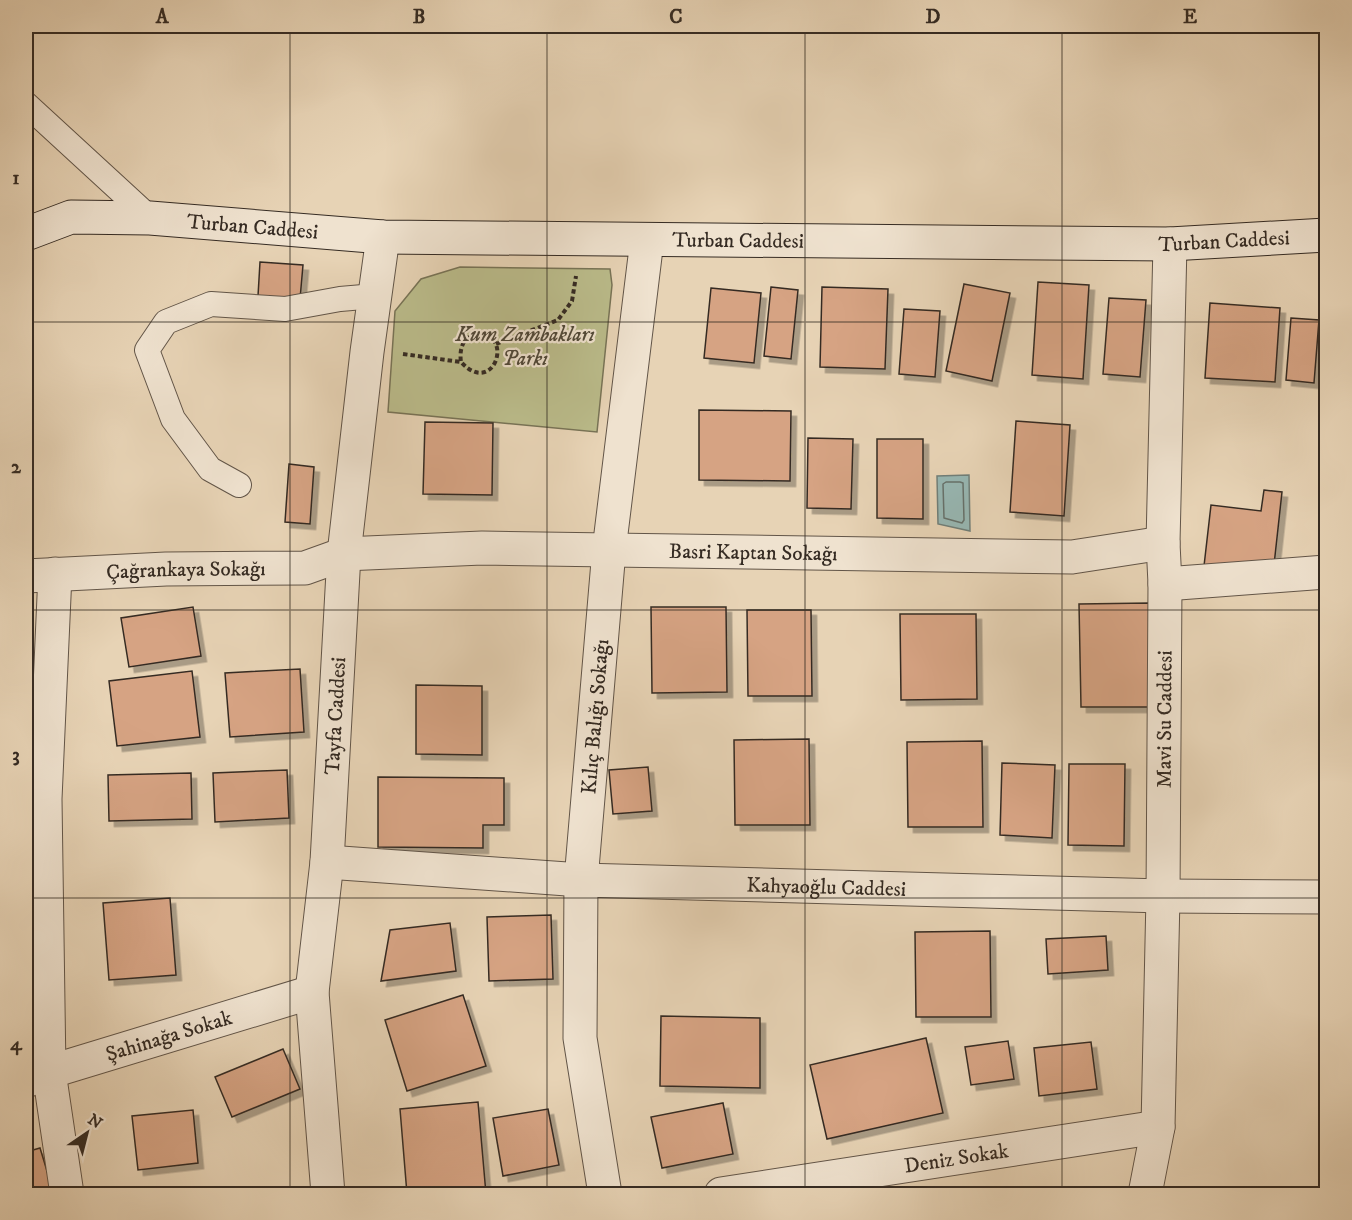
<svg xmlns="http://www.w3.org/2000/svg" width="1352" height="1220" font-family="'IM FELL DW Pica',serif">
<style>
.green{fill:#babb8a;stroke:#787356;stroke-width:1.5}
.water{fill:#97b7b3;stroke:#707f79;stroke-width:1.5}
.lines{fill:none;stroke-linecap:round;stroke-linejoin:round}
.shore{stroke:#66716b;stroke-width:1.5}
.building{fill:#d6a383;stroke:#352b23;stroke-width:1.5;filter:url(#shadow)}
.lane-casing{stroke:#625548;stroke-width:26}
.street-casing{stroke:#625548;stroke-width:35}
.secondary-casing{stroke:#352b23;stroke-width:35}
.path{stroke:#352b23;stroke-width:4;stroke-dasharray:4.5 3;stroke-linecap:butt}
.lane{stroke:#efe2cf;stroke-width:24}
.street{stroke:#efe2cf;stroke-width:33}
.secondary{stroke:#efe2cf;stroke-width:33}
.grid{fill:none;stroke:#352b23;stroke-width:1.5;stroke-opacity:0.55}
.labels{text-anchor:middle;stroke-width:4.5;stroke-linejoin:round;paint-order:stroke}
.street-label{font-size:21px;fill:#352b23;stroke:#efe2cf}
.park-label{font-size:21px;font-style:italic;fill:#504838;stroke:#efe2cf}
.neatline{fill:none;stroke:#352b23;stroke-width:2}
.grid-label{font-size:20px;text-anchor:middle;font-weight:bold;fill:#352b23}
</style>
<defs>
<filter id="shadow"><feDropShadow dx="5.5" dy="5.5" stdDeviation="0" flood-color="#0004"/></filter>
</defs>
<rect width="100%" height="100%" fill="#e7d3b5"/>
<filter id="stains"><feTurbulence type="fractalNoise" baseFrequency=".00333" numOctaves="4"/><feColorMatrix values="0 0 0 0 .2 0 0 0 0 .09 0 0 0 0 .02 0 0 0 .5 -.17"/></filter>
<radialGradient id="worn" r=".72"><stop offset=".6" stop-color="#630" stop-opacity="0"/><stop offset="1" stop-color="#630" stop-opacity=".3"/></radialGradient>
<path class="green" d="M460 267 610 269 612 285 597 432 388 412 395 311 421 279Z"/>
<path class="water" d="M969 475 970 531 938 524 937 476Z"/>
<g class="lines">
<path class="shore" d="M946 482H960L963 483 964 520 962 523 944 518 943 484Z"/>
</g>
<g class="building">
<path d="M260 262 303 265 300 299 258 296Z"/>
<path d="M1038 282 1089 285 1083 379 1032 375Z"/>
<path d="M964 284 1010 293 992 381 946 371Z"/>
<path d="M771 287 798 290 791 359 764 356Z"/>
<path d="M822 287 888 289 885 369 820 367Z"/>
<path d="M711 288 761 293 754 363 704 358Z"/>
<path d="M1109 298 1146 300 1140 377 1103 374Z"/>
<path d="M1210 303 1280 308 1275 382 1205 378Z"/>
<path d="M904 309 940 311 935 377 899 374Z"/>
<path d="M1291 318 1319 320 1314 383 1286 380Z"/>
<path d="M699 410 791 411 790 481 699 480Z"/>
<path d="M1016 421 1070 425 1064 516 1010 512Z"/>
<path d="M425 422 493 423 492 495 423 494Z"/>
<path d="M808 438 853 439 851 509 807 508Z"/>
<path d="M877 439H923V519L877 518Z"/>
<path d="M289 464 314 467 310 524 285 522Z"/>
<path d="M1264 490 1282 492 1273 574 1204 566 1211 505 1261 511Z"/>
<path d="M1149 603 1150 707H1081L1079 604Z"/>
<path d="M193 607 201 656 129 667 121 618Z"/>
<path d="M651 607H726L727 692 652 693Z"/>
<path d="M747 610H811L812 696H748Z"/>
<path d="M900 614H976L977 699 901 700Z"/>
<path d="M300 669 304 732 230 737 225 673Z"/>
<path d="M192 671 200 737 117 746 109 681Z"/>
<path d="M416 685 482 686V755L416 754Z"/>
<path d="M809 739 810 825H735L734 740Z"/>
<path d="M982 741 983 827H908L907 742Z"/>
<path d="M1002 763 1055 765 1052 838 1000 835Z"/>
<path d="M1069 764H1125L1124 846 1068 845Z"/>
<path d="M648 767 652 811 613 814 609 770Z"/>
<path d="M287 770 289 818 215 822 213 773Z"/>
<path d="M191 773 192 819 109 821 108 775Z"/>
<path d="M378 777 504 778V825H483V848L378 847Z"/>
<path d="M170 898 176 975 109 980 103 903Z"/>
<path d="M551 915 553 979 489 981 487 917Z"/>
<path d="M450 923 456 971 381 981 390 930Z"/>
<path d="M990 931 991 1017H916L915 932Z"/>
<path d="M1106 936 1108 970 1048 974 1046 939Z"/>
<path d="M463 995 486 1066 407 1091 385 1020Z"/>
<path d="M661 1016 760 1018V1088L660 1086Z"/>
<path d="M926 1038 943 1113 827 1139 810 1065Z"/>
<path d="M1008 1041 1014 1079 971 1085 965 1047Z"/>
<path d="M1091 1042 1097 1089 1039 1096 1034 1048Z"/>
<path d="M283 1049 300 1089 232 1117 215 1077Z"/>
<path d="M478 1102 486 1194H407L400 1109Z"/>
<path d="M723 1103 733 1154 662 1168 651 1117Z"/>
<path d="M548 1109 559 1165 503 1176 493 1118Z"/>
<path d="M193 1110 198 1163 138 1170 132 1116Z"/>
<path d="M40 1148 54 1194H26V1152Z"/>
<path d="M290 1188V1194H226V1192Z"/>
</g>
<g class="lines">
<defs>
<g id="lane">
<path d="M26 104 150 218"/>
<path d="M239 485 210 469 173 419 147 350 166 322 211 304 285 309 340 299 375 296"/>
</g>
<g id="street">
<path d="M55 574 45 799 49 1072 67 1194"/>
<path id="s1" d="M26 576 166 569 305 568 344 554 482 548 1072 557 1163 543"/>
<path d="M1165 584 1326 572"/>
<path id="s2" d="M327 862 581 880 1163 896 1326 897"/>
<path id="s3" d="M26 1081 49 1072 312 992"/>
<path id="s4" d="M328 1194 312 992 327 862 344 554 367 352 383 237"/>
<path id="s5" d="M605 1194 580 1038 581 880 609 550 647 240"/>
<path id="s6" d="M721 1194 1158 1127"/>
<path id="s7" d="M1145 1194 1158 1127 1163 896 1165 584 1163 543 1170 244"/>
</g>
<g id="secondary">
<path id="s8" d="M26 234 71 217 150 218 383 237 1170 244 1326 235"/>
</g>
</defs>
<use href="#lane" class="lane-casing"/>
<use href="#street" class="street-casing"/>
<use href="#secondary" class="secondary-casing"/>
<g class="path">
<path d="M496 344 558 320 572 301 576 276"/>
<path d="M403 354 461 362C493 397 514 336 480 334 463 334 459 349 461 362"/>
</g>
<use href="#lane" class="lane"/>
<use href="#street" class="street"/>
<use href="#secondary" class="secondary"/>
</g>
<path class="grid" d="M290 26V1194M547 26V1194M805 26V1194M1062 26V1194M26 322H1326M26 610H1326M26 898H1326"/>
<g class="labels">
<g class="street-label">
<text dy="7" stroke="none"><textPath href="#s8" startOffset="230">Turban Caddesi</textPath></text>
<text dy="7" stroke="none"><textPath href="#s8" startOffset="1202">Turban Caddesi</textPath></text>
<text dy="7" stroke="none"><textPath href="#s8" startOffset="716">Turban Caddesi</textPath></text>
<text dy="7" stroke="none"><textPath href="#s1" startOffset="730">Basri Kaptan Sokağı</textPath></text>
<text dy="7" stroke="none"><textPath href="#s1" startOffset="160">Çağrankaya Sokağı</textPath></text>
<text dy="7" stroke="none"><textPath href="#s4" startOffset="480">Tayfa Caddesi</textPath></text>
<text dy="7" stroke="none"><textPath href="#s5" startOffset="480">Kılıç Balığı Sokağı</textPath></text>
<text dy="7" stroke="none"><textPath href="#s7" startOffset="476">Mavi Su Caddesi</textPath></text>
<text dy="7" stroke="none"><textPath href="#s2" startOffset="500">Kahyaoğlu Caddesi</textPath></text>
<text dy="7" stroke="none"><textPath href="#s3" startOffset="150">Şahinağa Sokak</textPath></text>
<text dy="7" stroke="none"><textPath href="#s6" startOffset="238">Deniz Sokak</textPath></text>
</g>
<g class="park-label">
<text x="525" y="341">Kum Zambakları<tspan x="525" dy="24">Parkı</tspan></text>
</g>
</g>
<rect width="1352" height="1220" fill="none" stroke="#e7d3b5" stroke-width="66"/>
<g transform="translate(87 1133) rotate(35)" stroke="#efe2cf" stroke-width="4.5" paint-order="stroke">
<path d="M0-4.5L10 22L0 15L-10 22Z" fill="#352b23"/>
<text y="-9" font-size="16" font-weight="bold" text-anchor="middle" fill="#352b23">N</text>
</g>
<rect x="33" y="33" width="1286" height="1154" class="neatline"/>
<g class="grid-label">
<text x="162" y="23">A</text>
<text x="419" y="23">B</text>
<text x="676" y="23">C</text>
<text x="933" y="23">D</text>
<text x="1190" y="23">E</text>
<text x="16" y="184">1</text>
<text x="16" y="473">2</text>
<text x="16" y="761">3</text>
<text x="16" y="1050">4</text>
</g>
<rect width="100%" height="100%" filter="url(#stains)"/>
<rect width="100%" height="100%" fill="url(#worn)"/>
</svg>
